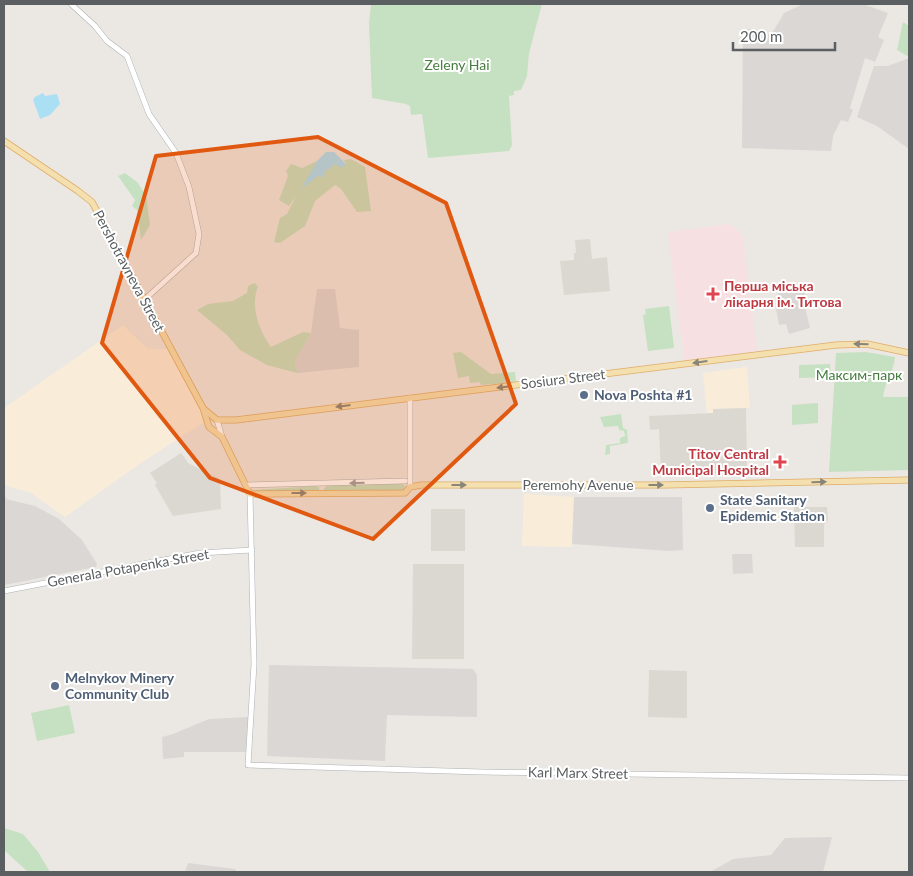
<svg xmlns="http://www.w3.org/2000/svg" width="913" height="876" font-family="Lato,sans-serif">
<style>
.commercial{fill:#f9edda}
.industrial{fill:#dad7d5}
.education{fill:#dbd8d1}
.medical{fill:#f7e0e1}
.green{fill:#c6e0c2}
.water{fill:#aadff4}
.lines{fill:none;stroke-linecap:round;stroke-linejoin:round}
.secondary-casing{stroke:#adb1b4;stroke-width:6}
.primary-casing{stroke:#dfac68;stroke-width:7}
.secondary{stroke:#fff;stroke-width:5}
.primary{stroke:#f4dfaf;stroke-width:5.5}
.oneway{fill:#898578}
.oneway2{fill:#9d9fa0}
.marked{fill:#e15910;fill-opacity:0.2;stroke:#e15910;stroke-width:4;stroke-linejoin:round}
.health-dot{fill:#e0444e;stroke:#fff;stroke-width:2}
.service-dot{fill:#5c6f8a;stroke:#fff;stroke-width:2}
.labels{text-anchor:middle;stroke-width:4;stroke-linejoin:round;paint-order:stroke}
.park-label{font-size:14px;fill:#457d3e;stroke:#fff}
.street-label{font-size:14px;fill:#5b5f61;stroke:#fff}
.health-label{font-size:14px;font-weight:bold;fill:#be3a42;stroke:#fff;text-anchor:start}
.service-label{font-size:14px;font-weight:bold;fill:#4e5e75;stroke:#fff;text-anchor:start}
</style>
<rect width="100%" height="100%" fill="#ebe8e3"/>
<g class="commercial">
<path d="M123 325 148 349H168L206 421 141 463 65 517 31 493 4 485V408Z"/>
<path d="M747 367 750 408 713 409V413H707L703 373Z"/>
<path d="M524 494 574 497 572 547 522 546Z"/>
</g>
<g class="industrial">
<path d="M803 4H863L888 13 878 37 884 40 875 62 865 58 850 108 853 110 848 122 841 120 833 136 831 151 742 148 743 29H752L771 35 784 13Z"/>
<path d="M909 58V149L877 126 857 117 874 66H888Z"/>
<path d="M779 284 805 287V307L810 328 789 334 786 324 779 325 776 309Z"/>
<path d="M317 289H335L340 328 359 330V367L297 373 295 361 311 333Z"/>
<path d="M4 493 6 499 35 506 59 519 82 540 97 564 96 567 4 585Z"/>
<path d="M574 497H682L683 550 670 551 572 544Z"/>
<path d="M732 554H752L753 573 733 574Z"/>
<path d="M269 665 473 669 477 675V717L387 715 385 761 267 756Z"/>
<path d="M248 717 246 752H184V757L163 759 162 737 173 734 209 719Z"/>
<path d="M832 837 823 872H710L733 859 771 855 785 838Z"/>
<path d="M188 863 235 869 237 872H185Z"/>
</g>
<g class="education">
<path d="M590 239 592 259 607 257 610 291 564 295 560 261 574 260V253H576L575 240Z"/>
<path d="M746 408 747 474H661L659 429 650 430 649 416 713 413V409Z"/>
<path d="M181 453 188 463 220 479 221 509 173 516 155 485 157 483 150 473Z"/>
<path d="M794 507H827L828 520 824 525V547H795Z"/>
<rect x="431" y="509" width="34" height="42"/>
<path d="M413 564H464V659H412Z"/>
<path d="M649 670 687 671V718L648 717Z"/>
</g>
<path class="medical" d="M730 224 743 236 757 351 684 360 668 232Z"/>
<g class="green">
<path d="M371 4H542L529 53 527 76 521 90 514 91V95L509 96 512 145 509 151 428 158 422 114 411 115 410 106 406 104 372 98 369 23Z"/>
<path d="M903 22 909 26V57L897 50Z"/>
<path d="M351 159 365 167 371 211 357 212 341 189 335 185 315 201 305 226 280 243 274 242 280 218 287 214 296 196 289 206 279 200 288 176 286 171 291 164 302 168 317 161 312 172 306 180 334 164H346L344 160Z"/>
<path d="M125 173 137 182 146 195 150 225 141 240 137 210 132 206 135 200 118 176Z"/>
<path d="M254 283 258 286C250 307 259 330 271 347L303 332 311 333 295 361 297 373 267 365 240 350 227 335 197 310 208 304 233 301 247 293 248 286Z"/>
<path d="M669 306 674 348 648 351 643 315 646 314 645 309Z"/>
<path d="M461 352 491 374 515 372 516 382 481 385 480 382 470 383 469 376 458 378 453 353Z"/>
<path d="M866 352 895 357C894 372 885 381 883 397H909L908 470 829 472 836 353Z"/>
<path d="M830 364 831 377 799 378V365Z"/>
<path d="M818 403V423L792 425V405Z"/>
<path d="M621 414 623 428 627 430 628 443 610 446V454L605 455 606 445 620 443V438L625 436 624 431 619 430 618 426 604 427 600 417Z"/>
<path d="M401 483 405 486 403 491H325L324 489 327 485Z"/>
<path d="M315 486 319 487V491L254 492 253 490Z"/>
<path d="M69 705 75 733 37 741 31 713Z"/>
<path d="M4 828 23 834 38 852 50 872H28L4 850Z"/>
</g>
<g class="water">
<path d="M43 93 45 96 57 94 60 104 50 115 40 119 33 100 35 97Z"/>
<path d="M326 152H334L346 164 342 168 334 164 329 170 326 169 323 177 318 176 301 189 317 161Z"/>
</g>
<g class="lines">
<defs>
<g id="secondary">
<path d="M71 4 95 26 107 41 127 56 149 114 176 153 189 187 199 234 196 253 144 300"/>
<path d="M410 398V487"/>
<path d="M217 420 222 437"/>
<path d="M248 485 405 481"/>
<path d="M250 494 254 664 248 765 482 772 909 778"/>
<path d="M4 591 200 553 252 550"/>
</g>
<g id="primary">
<path d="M4 141 78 191 92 202 203 408 209 427 222 437 250 494 405 493 410 487 421 485H663L909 480"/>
<path d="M205 410 217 420H236L836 345 867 344 909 353"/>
</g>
</defs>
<use href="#secondary" class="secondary-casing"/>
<use href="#primary" class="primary-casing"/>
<use href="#secondary" class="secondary"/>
<use href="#primary" class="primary"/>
</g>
<defs><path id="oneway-solid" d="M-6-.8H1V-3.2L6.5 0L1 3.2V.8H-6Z" transform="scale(1.25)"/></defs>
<g class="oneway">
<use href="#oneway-solid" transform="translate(861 344) rotate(-178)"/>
<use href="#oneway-solid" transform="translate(700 362) rotate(172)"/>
<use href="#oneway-solid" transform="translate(504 387) rotate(173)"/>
<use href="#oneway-solid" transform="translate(343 406) rotate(173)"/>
<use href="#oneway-solid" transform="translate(819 482) rotate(-1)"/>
<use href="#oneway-solid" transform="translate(459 485)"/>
<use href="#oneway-solid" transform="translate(656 485)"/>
<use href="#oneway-solid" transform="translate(299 493)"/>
</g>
<use class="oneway2" href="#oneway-solid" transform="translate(357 483) rotate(178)"/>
<path class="marked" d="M318 137 446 203 516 404 373 539 210 478 102 343 156 156Z"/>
<g class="health-dot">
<path d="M710.5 286.5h5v5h5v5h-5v5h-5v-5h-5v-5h5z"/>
<path d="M777.5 454.5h5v5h5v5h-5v5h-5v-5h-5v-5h5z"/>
</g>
<g class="service-dot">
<circle cx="584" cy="395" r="5"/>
<circle cx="710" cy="508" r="5"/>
<circle cx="55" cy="686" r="5"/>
</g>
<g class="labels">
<g class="park-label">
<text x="457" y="70">Zeleny Hai</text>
<text x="859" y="380">Максим-парк</text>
</g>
<g class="street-label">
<text transform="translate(129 271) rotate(62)" y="5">Pershotravneva Street</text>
<text transform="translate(563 379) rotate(-7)" y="5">Sosiura Street</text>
<text x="578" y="490">Peremohy Avenue</text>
<text transform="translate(128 568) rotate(-10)" y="5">Generala Potapenka Street</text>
<text transform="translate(578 773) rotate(1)" y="5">Karl Marx Street</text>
</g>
<g class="health-label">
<text x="724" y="291">Перша міська<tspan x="724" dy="16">лікарня ім. Титова</tspan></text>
<text x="769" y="459" text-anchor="end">Titov Central<tspan x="769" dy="16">Municipal Hospital</tspan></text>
</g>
<g class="service-label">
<text x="594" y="400">Nova Poshta #1</text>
<text x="720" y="505">State Sanitary<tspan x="720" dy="16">Epidemic Station</tspan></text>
<text x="65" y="683">Melnykov Minery<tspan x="65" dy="16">Community Club</tspan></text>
</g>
</g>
<rect width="913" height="876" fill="none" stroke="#5b5f61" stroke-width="10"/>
<path d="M733 42v8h102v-8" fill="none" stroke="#5b5f61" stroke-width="2.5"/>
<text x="740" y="42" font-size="15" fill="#5b5f61" stroke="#ffffff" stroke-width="4" paint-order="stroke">200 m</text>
</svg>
